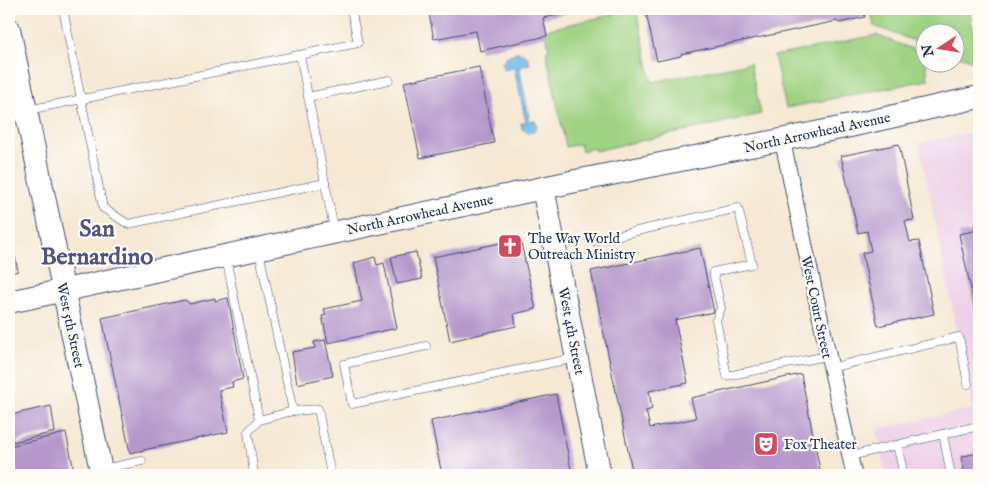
<svg xmlns="http://www.w3.org/2000/svg" width="988" height="484" font-family="'IM FELL English',serif">
<style>
.built{fill:#eed0e8}
.green{fill:#9fd282;stroke:#5d8070}
.water{fill:#6db7e6;stroke:#4473a2}
.building{fill:#b697cc}
.lines{fill:none;stroke-linecap:round;stroke-linejoin:round}
.lane-casing{stroke:#3c4b70;stroke-width:9}
.street-casing{stroke:#3c4b70;stroke-width:17}
.secondary-casing{stroke:#3c4b70;stroke-width:24}
.lane{stroke:#fff;stroke-width:8}
.street{stroke:#fff;stroke-width:15}
.secondary{stroke:#fff;stroke-width:22}
.labels{text-anchor:middle;stroke-width:4.5;stroke-linejoin:round;paint-order:stroke}
.street-label{font-size:14px;fill:#1b2f5e;stroke:#fdfcf7}
.poi-label{font-size:14px;fill:#1b2f5e;stroke:#fdfcf7;text-anchor:start}
.town-label{font-size:24px;font-weight:bold;fill:#515384;stroke:#fdfcf7}
</style>
<rect width="100%" height="100%" fill="#fdfcf7"/>
<filter id="ink" filterUnits="userSpaceOnUse"><feTurbulence type="fractalNoise" baseFrequency=".02" numOctaves="2"/><feDisplacementMap in="SourceGraphic" scale="10" xChannelSelector="R" yChannelSelector="G"/><feConvolveMatrix kernelMatrix="1 2 1 2 8 2 1 2 1" color-interpolation-filters="sRGB"/></filter>
<filter id="wash" filterUnits="userSpaceOnUse"><feTurbulence type="fractalNoise" baseFrequency=".0096" numOctaves="4" result="noise"/><feDisplacementMap in="SourceGraphic" scale="20" xChannelSelector="R" yChannelSelector="G"/><feGaussianBlur stdDeviation="1.12" result="paint"/><feColorMatrix in="noise" values="0 0 0 0 0 0 0 0 0 0 0 0 0 0 0 0 0 1.4 0 .05"/><feComposite in="paint" operator="in"/></filter>
<g filter="url(#wash)">
<rect width="100%" height="100%" fill="#f6e8d3"/>
<path class="built" d="M979 131V475H886L876 429 973 409 919 143Z"/>
<g class="green">
<path d="M636 9 652 82 750 63 761 114 595 151 594 148 582 151 580 144 566 147 546 51 549 49 545 30Z"/>
<path d="M870 9H969L979 57 974 61 956 55V32H926L925 45 874 26Z"/>
<path d="M876 35 925 54 928 80 786 108 774 56Z"/>
</g>
<path class="water" d="M516 52C524 52 529 56 530 64L519 67 530 121H535L537 126 534 132 528 133 522 129 521 123 526 122 514 68 503 70 502 63 506 57Z"/>
<g id="blocks">
<g class="building">
<path d="M428 9H584L585 10 543 18 547 36 480 51 476 31 434 39Z"/>
<path d="M645 9H863L865 17 839 23 837 21 681 54V56L657 61Z"/>
<path d="M479 67 494 143 420 158 404 82Z"/>
<path d="M899 144 914 220 905 221 910 242 919 241 934 314 878 326 862 253 871 251 867 231 858 233 841 156Z"/>
<path d="M9 229 18 271 9 273Z"/>
<path d="M979 230V322H978L959 234Z"/>
<path d="M520 239 536 309 514 314 516 326 450 341 433 257Z"/>
<path d="M700 248 714 312 675 320 688 383 649 391 652 409 646 411 650 428 696 418 691 398 801 374 821 475H633L591 271Z"/>
<path d="M416 252 422 279 397 284 391 257Z"/>
<path d="M375 257 377 265 384 263 397 328 328 343 322 316 326 315 324 309 362 301 354 263Z"/>
<path d="M215 298V301L228 298 243 379 232 382 233 387 219 390 228 432 130 453 102 318 185 300 190 304Z"/>
<path d="M325 340 333 376 297 384 292 352 315 348 314 342Z"/>
<path d="M556 394 572 475H442L431 421Z"/>
<path d="M51 406 55 432 13 442 10 427H13L10 415Z"/>
<path d="M66 433 75 475H13L9 457V446Z"/>
<path d="M979 452V475H965L961 457Z"/>
</g>
</g>
</g>
<g filter="url(#ink)">
<use href="#blocks" fill-opacity="0" stroke="#3c4b70" stroke-width="1"/>
<g class="lines">
<defs>
<g id="lane">
<path d="M63 9 103 208 128 224 325 183"/>
<path d="M300 55 334 229"/>
<path d="M308 97 389 80"/>
<path d="M28 110 358 43 351 9"/>
<path d="M593 241 738 208 752 264 713 272 721 308 716 320 727 376 827 356"/>
<path d="M226 258 259 420 248 432 254 475"/>
<path d="M426 346 344 364 352 404 575 358"/>
<path d="M830 368 959 337 968 384"/>
<path d="M293 411 318 409 331 475"/>
<path d="M259 420 293 411 259 251"/>
<path d="M943 434 979 426"/>
<path d="M897 445 904 475"/>
<path d="M850 456 943 434 951 475"/>
<path d="M103 469 142 461"/>
</g>
<path id="street" d="M782 139 854 475"/>
<g id="secondary">
<path d="M9 29 102 475"/>
<path d="M543 188 600 475"/>
<path d="M9 302 571 182 850 126 979 97"/>
</g>
</defs>
<use href="#lane" class="lane-casing"/>
<use href="#street" class="street-casing"/>
<use href="#secondary" class="secondary-casing"/>
<use href="#lane" class="lane"/>
<use href="#street" class="street"/>
<use href="#secondary" class="secondary"/>
</g>
</g>
<defs>
<symbol id="church-square" viewBox="-11 -11 22 22"><rect x="-9" y="-9" width="18" height="18" rx="4" fill="#d1495b" stroke="#fdfcf7"/><path d="M-1.2-6h2.4v3.5h3.3v2.4h-3.3V6h-2.4V-.1h-3.3v-2.4h3.3Z" fill="#fff"/></symbol>
<symbol id="theatre-square" viewBox="-11 -11 22 22"><rect x="-9" y="-9" width="18" height="18" rx="4" fill="#d1495b" stroke="#fdfcf7"/><path d="M-5-5.5Q0-4 5-5.5V0Q5 5 0 6Q-5 5-5 0ZM-3.3-2.5H-1v1.5H-3.3ZM1-2.5H3.3v1.5H1ZM-2.8 1Q0 5.5 2.8 1Z" fill="#fff"/></symbol>
</defs>
<g fill-rule="evenodd">
<use href="#church-square" x="496" y="232" width="28" height="28"/>
<use href="#theatre-square" x="752" y="430" width="28" height="28"/>
</g>
<g class="labels">
<g class="street-label">
<text transform="translate(817 132) rotate(-12)" y="5">North Arrowhead Avenue</text>
<text transform="translate(420 214) rotate(-12)" y="5">North Arrowhead Avenue</text>
<text transform="translate(817 307) rotate(78)" y="5">West Court Street</text>
<text transform="translate(71 325) rotate(78)" y="5">West 5th Street</text>
<text transform="translate(572 331) rotate(79)" y="5">West 4th Street</text>
</g>
<g class="poi-label">
<text x="528" y="243">The Way World<tspan x="528" dy="16">Outreach Ministry</tspan></text>
<text x="784" y="449">Fox Theater</text>
</g>
<g class="town-label">
<text x="97" y="236">San<tspan x="97" dy="28">Bernardino</tspan></text>
</g>
</g>
<rect width="988" height="484" fill="none" stroke="#fdfcf7" stroke-width="30"/>
<g transform="translate(940 48) rotate(258)"><circle r="24" fill="#fdfcf7" stroke="#a3aaba"/>
<path d="M0-4L9 19L0 12L-9 19Z" fill="#d1495b"/>
<text y="-8" font-size="14" font-weight="bold" text-anchor="middle" fill="#1b2f5e">N</text>
</g>
</svg>
